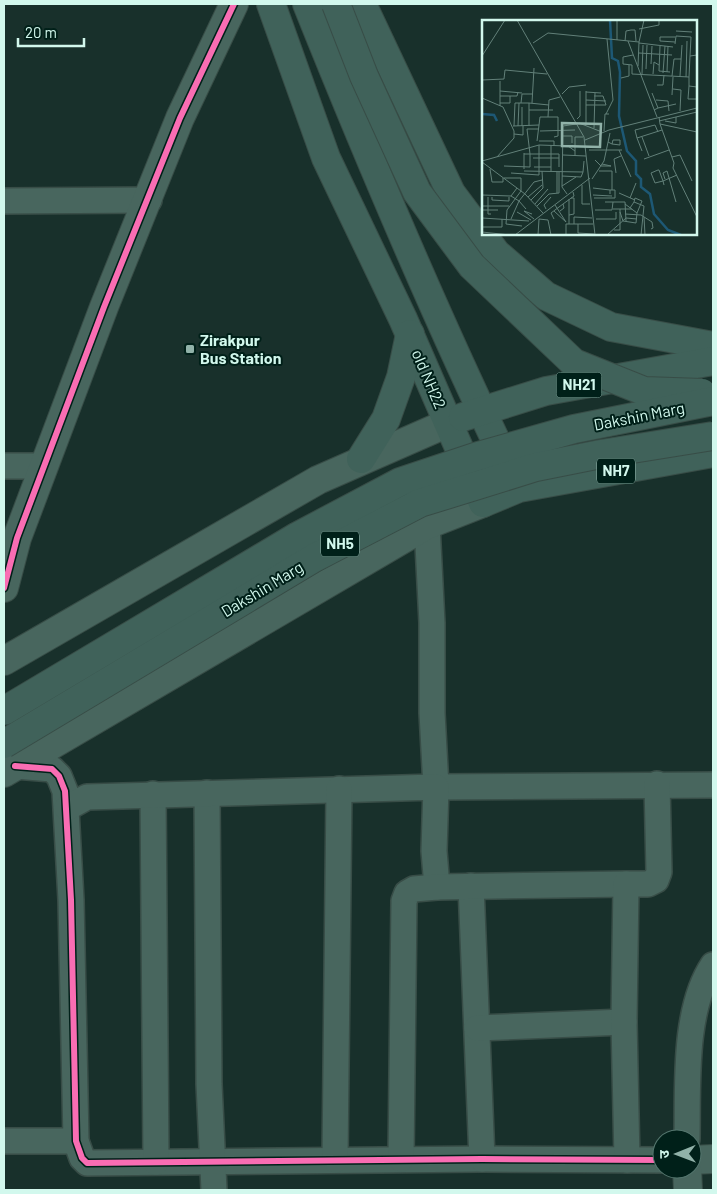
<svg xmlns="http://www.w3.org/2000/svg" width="717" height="1194" font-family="Barlow,'Noto Sans Devanagari',sans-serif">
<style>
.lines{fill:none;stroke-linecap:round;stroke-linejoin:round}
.minor-casing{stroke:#384d47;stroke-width:28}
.tertiary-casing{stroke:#384d47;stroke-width:30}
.trunk-casing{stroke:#384d47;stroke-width:30}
.minor{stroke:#48665e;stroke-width:25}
.tertiary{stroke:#48665e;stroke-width:28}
.trunk{stroke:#40625a;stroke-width:28}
.trunk-bridge-casing{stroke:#384d47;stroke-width:30;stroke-linecap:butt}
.trunk-bridge{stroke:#40625a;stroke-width:28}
.cycleway-casing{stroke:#002019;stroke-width:9}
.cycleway{stroke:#f96db3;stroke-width:6}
.poi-dot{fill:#91b2a9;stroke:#002019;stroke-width:2}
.labels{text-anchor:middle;stroke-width:4;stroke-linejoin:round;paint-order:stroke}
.shield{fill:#002019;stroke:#93b7ad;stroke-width:1}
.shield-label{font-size:15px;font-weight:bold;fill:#d2f8ed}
.poi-label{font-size:16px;font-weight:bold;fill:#d2f8ed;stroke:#002019;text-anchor:start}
.street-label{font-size:16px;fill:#d2f8ed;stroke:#002019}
.inset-river{fill:none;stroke:#1d5875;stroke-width:2.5}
.inset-road{fill:none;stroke:#628079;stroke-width:1}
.view{fill:#91b2a9;fill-opacity:0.15;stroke:#91b2a9;stroke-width:2.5}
.inset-edge{fill:none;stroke:#d2f8ed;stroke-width:2.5}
</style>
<rect width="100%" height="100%" fill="#18302b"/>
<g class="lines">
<defs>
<g id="minor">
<path d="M4 201 149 200"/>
<path d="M4 466H43"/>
<path d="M427 525 432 623V713L436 787 713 785"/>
<path d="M15 766 52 769 59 776 65 791 71 900 76 1141 82 1158 87 1163 482 1159 662 1160"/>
<path d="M207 793 209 1084 214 1190"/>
<path d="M153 794 156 1162"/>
<path d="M67 808 87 797 436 787 434 851 437 887"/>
<path d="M471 886 482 1159"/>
<path d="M477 1028 624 1022"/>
<path d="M687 1139C688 1086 683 1010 713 965"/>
<path d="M4 1141H76"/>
<path d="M401 1159 404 901 407 893 414 889 437 887 626 884"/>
<path d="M335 1160 339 789"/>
<path d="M627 1160 624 1022 626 884H648L656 880 659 872 657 784"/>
</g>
<g id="tertiary">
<path d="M4 588 17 538 104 307 180 118 234 4"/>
<path d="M4 661 318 480 448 423"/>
<path d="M4 773 427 525 483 503"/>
<path d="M692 1160 713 1159"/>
<path d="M687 1169 688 1190"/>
</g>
<g id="trunk">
<path d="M271 4 326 158 403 319 483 503 519 488 713 453"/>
<path d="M307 4C370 161 436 318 510 470"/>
<path d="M362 4 451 193 496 253 546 296 611 327 713 346"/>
<path d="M463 417 546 391 713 361"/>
<path d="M361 459 386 419 401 377 410 334"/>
</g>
</defs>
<use href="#minor" class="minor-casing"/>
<use href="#tertiary" class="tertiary-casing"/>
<use href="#trunk" class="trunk-casing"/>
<use href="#minor" class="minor"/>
<use href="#tertiary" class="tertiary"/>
<use href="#trunk" class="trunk"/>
<defs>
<g id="trunk-bridge">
<path d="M336 4 364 76 417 192 472 266 574 363 644 391 702 393"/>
<path d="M4 711 298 536 400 482 475 457 574 429 713 401"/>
<path d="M4 744 314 558 420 503 536 467 601 454 713 436"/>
</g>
</defs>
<use href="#trunk-bridge" class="trunk-bridge-casing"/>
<use href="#trunk-bridge" class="trunk-bridge"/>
<defs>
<g id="cycleway">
<path d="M4 588 17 538 104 307 180 118 234 4"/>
<path d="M15 766 52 769 59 776 65 791 71 900 76 1141 82 1158 87 1163 482 1159 662 1160"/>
</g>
</defs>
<use href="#cycleway" class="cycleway-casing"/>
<use href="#cycleway" class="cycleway"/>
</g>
<rect class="poi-dot" x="185" y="344" width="10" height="10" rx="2.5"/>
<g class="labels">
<g class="shield">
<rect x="556.5" y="372.5" width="45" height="25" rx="4"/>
<rect x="597" y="458.5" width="38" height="25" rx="4"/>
<rect x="321" y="531.5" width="38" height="25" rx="4"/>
</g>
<g class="shield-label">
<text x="579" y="390">NH21</text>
<text x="616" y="476">NH7</text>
<text x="340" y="549">NH5</text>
</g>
<g class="poi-label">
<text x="200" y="346">Zirakpur<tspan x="200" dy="18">Bus Station</tspan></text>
</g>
<g class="street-label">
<text transform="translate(429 379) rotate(67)" y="6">old NH22</text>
<text transform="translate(639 416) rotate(-11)" y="6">Dakshin Marg</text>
<text transform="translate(262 589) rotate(-31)" y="6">Dakshin Marg</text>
</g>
</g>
<g transform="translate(482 20)">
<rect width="215" height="215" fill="#18302b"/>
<path class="inset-river" d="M128 0 130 38 136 41 138 52 137 96 145 131 154 141V154L159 159V167L168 174 172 194 186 210 199 215M0 94 12 95 15 101"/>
<path class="inset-road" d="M35 0 102 117 113 215M157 9 177 5V0M194 11 210 12M135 20V0M143 21 144 11 149 10H153L154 21M146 21 175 97M193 22 178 21V17H193M51 23 66 13 157 22 162 0M157 23 191 27M193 24 194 16 209 17 208 36M178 26 177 51 188 52M157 33 190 35M151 35 141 37V44L150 45V54L207 57 208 36 215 35M215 35V4M0 36 23 0M169 44 170 26M156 46 157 22M164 49 165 25M185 52 186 26M181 53 183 26M160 54 161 25M171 54 172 42 177 45M190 56 192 39H199M198 56 200 25M204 57 205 21M207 57V66L215 67M139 58 147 56V45M0 60 22 59 23 50 65 54M18 61V86M175 65H181L182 55M207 66 206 79H215M191 69 199 70 198 91M18 71 40 73M104 72 119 73M170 73 176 88 172 90M80 74 87 67 104 65M190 75 191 57M18 76H35L36 72M0 78 21 87 32 111V118L15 137M104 80 124 81M174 80 186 81 187 91M18 83H28V76M39 83 40 74H50M50 83 52 48M104 85H124L121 76H112M40 87V106M176 88 194 84M47 90H71M124 94 131 80 125 19M66 97 67 80 78 77M177 97 178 104 215 112M95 99 98 96V71M177 101 215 92M183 101 194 103V97M97 103 120 112M178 104 192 143 191 148 215 197M104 105V71M31 106 57 105M32 106 33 83H47M36 106 37 83M47 106V83L67 85M112 108 113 73M58 111 93 110M122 111 123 94H127M32 114 41 115V106M81 116H90V123M160 117 167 136M155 118 153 110 173 105 176 112M103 120 127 110 215 88M55 121 58 97H76V116L72 117M57 121H72V125M126 122 130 124 138 125V120H131L130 124M107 130H140M137 130 149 157M160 131 155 118 180 110M42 133V149M57 134H48L45 109H57M57 134H77V147M81 135 104 136M93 136V117H101M190 137 198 135 210 161M51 138H77M162 139 187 130M113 140 119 146H129L120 144M0 141 57 125 86 126 93 131M0 142 43 174 61 193M22 146 48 147V134H42M52 147H69M8 149 10 162H21V158M42 151 101 152 102 141M117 151H130V170M69 152V125M75 152V173M29 153 57 155V125M134 153 132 139 139 136M80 156 99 157 101 152M22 158H39V171L25 190 24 204 40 206M110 159 122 141 128 113M183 159 181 153 185 151 194 182M100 165V184H108M182 165 181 161 177 150H176L169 153 173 163 181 161 195 155M80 166 94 157M35 168 29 176 37 181 52 162 60 160M111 168 128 170V174M137 173 153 180M85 174 80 167 81 106 94 104M0 175 29 176M111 175 130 176M6 177V194H9M10 177V180L27 181V177M46 177 60 165M112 178H133V170H128M148 178 154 163M49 180 61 168 60 151M123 182H143L144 201M152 182 153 178 160 181 155 193M53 184 66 169M0 186H27M55 186 67 174 77 173V152M148 188 152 182 162 186 159 215M64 189 62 185 69 177M131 189H150M0 190H16M113 190H130L131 182M72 191 84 202 73 185M78 191 82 188 81 184 92 176 91 172M35 192 49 200M138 192 141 201 154 203 155 193 143 184M50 194 42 191 52 199M143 194 159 195 170 202 171 208 169 209M87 195 92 194V178H89M162 197 163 215M0 198 47 201M29 199 37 181 44 189M57 199 66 200 69 215M72 199 69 193 81 184M114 199H134V192M87 204V179M92 204V197L110 198M96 204V213L112 214M0 207H20V199M132 210H138V189M0 212 28 215M33 215 108 158M56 215 57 199M84 215V204H111M125 215 144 198 155 199"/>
<path class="view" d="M80 103 119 104 118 127 80 126Z"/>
<rect width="215" height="215" class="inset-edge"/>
</g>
<rect width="717" height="1194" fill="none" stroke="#d2f8ed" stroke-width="10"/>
<g transform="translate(677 1154) rotate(269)"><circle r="24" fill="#002019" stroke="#54766e"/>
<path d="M0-4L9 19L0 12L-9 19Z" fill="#91b2a9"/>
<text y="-8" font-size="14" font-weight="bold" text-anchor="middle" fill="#d2f8ed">उ</text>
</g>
<path d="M18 38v8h66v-8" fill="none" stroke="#d2f8ed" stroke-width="2.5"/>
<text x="25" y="38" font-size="15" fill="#d2f8ed" stroke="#002019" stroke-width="4" paint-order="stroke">20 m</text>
</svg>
